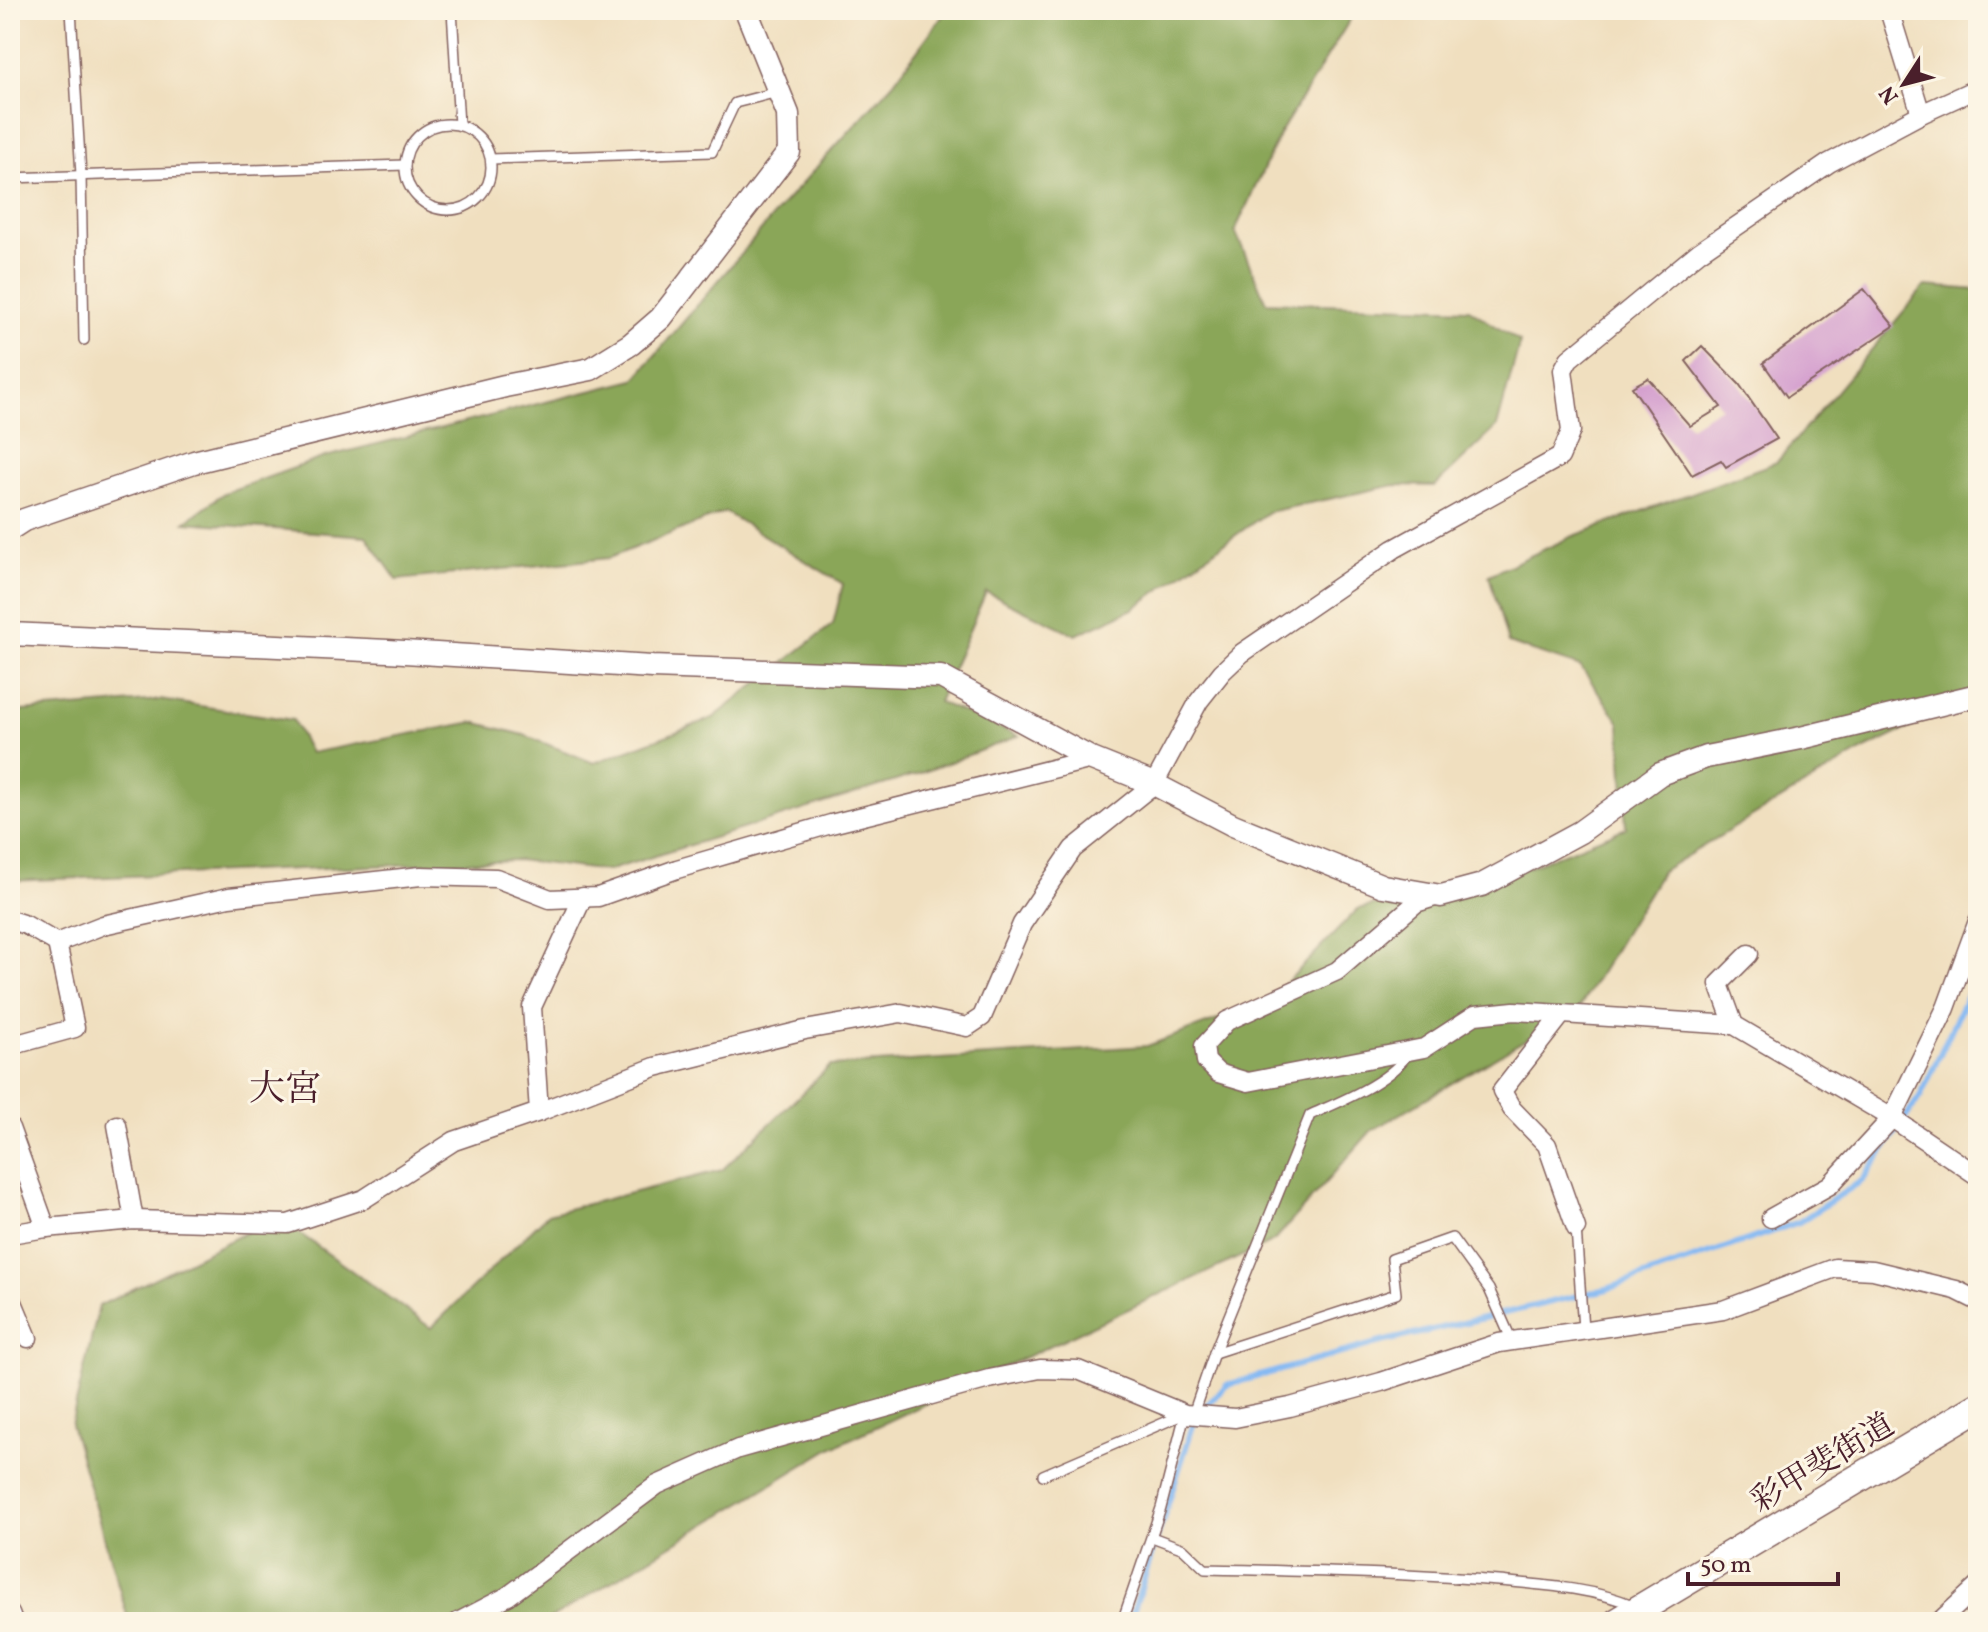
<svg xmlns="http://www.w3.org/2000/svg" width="1988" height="1632" font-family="Vollkorn,'Noto Serif JP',serif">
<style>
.forest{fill:#8aa658;stroke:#6a6242;stroke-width:2}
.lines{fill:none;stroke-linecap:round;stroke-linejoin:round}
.stream{stroke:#85b9f3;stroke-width:6}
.building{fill:#d5a1cf}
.service-casing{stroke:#84625f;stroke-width:12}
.minor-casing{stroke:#84625f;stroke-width:21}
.tertiary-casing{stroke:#84625f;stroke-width:25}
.trunk-casing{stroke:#84625f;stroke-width:31}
.service{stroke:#fff;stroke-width:9}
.minor{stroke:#fff;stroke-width:18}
.tertiary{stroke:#fff;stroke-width:22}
.trunk{stroke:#fff;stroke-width:28}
.labels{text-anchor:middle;stroke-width:6;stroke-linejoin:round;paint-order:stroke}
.street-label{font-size:32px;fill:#4a1f2b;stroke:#fcf5e5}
.quarter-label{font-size:36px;fill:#4a1f2b;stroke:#fcf5e5}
</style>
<rect width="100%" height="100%" fill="#fcf5e5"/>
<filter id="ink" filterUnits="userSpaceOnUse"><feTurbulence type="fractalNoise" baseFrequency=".0125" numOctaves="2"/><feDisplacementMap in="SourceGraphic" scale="16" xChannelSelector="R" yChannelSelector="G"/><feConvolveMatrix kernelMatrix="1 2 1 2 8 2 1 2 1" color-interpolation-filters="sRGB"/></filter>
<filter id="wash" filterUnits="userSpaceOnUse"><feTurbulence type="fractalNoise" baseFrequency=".006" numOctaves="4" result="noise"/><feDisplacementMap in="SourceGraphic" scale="32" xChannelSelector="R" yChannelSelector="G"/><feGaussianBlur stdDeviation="1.8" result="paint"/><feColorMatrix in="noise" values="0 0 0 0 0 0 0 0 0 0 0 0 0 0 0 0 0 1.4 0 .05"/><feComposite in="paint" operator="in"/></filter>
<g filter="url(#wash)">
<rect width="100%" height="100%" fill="#f0dfbf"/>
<g class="forest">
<path d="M947 10H1356L1280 133 1235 231 1266 302 1469 309 1520 342 1497 427 1435 486 1395 485 1268 512 1133 609 1076 635 986 592 938 702 1019 736 921 773 607 871 517 860 10 881V712L160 700 293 720 310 753 474 722 524 735 594 763 713 718 833 624 843 584 725 512 609 558 397 580 366 536 185 522 224 493 325 457 634 380 786 201 893 83Z"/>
<path d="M1925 286 1978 290V695L1865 749 1662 871 1579 1008 1371 1131 1274 1241 831 1448 545 1622H129L71 1425 99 1306 277 1217 431 1328 548 1214 722 1170 830 1066 1147 1046 1269 1001 1358 909 1501 878 1626 828 1620 723 1581 667 1508 643 1489 575 1571 537 1777 462Z"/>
</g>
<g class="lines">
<path class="stream" d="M1130 1622 1196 1416 1227 1385 1377 1343 1607 1289 1799 1222 1863 1180 1921 1095 1978 972"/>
</g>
<g id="blocks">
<g class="building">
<path d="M1864 289 1894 326 1787 397 1763 363Z"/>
<path d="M1702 346 1739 384 1777 439 1726 467 1721 460 1692 475 1632 387 1648 378 1690 426 1721 407 1686 361Z"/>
</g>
</g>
</g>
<g filter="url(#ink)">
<use href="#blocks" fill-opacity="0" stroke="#84625f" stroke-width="2"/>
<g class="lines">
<defs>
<g id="service">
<path d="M71 10 81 175 84 340"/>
<path d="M452 10 459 125"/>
<circle cx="448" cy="167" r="43"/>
<path d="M491 159 712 152 735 103 778 92"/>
<path d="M10 178 405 165"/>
<path d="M1576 1228 1583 1329"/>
<path d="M1214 1353 1396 1294 1392 1259 1452 1238 1489 1289 1512 1341"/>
<path d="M1193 1414 1214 1353 1310 1115C1341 1101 1391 1082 1409 1052"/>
<path d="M1043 1475 1182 1415"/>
<path d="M1152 1537 1184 1549 1205 1569C1303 1571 1401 1573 1498 1581 1544 1585 1593 1588 1635 1606"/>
<path d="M1973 1591 1978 1618"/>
<path d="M1122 1622 1161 1508 1185 1414"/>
</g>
<g id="minor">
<path d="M1889 10 1921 114"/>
<path d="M1438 896 1416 903 1337 971 1227 1021 1204 1046 1206 1061 1218 1073 1248 1082 1424 1048 1475 1015 1514 1011 1734 1025"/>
<path d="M10 920 26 925 57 943 103 925 229 897 421 876 496 878 550 899 598 897 677 869 831 824 1092 759"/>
<path d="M1749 954 1719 984 1734 1025 1892 1118 1978 1176"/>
<path d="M1562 1014 1502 1091 1512 1109 1547 1145 1576 1228"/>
<path d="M10 1046 75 1028 57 943"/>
<path d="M539 1112 532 1007 583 897"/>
<path d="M117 1125 134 1220"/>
<path d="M10 1128 46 1228"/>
<path d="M1771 1218 1830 1185 1892 1118 1946 1008 1978 921"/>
<path d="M10 1234 46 1228 134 1220 288 1224 364 1199 454 1141 539 1112 655 1067 805 1030 901 1013 967 1027 982 1017 1022 924 1073 849 1154 784 1199 701 1222 672 1242 653 1394 549 1560 457 1571 431 1563 370 1569 359 1699 252 1829 163 1921 114 1978 88"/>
<path d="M10 1295 28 1338"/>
<path d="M10 1614 13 1622"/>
<path d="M458 1622 508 1596 657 1485 738 1449 989 1379 1040 1369 1078 1370 1185 1414 1235 1418 1290 1407 1381 1382 1499 1343 1723 1310 1835 1268 1873 1270 1956 1290 1978 1301"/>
<path d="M1939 1622 1978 1586"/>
</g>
<g id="tertiary">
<path d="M10 529 24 520 194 462 505 386 591 369 631 344 661 318 789 152 788 114 746 10"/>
<path d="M10 634 388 651 652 667 941 677 1092 759 1154 784 1233 825 1383 886 1441 896 1482 885 1580 832 1660 774 1706 757 1801 738 1978 695"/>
</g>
<path id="trunk" d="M1618 1622 1978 1407"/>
</defs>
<use href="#service" class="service-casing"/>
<use href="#minor" class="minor-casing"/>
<use href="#tertiary" class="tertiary-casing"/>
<use href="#trunk" class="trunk-casing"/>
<use href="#service" class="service"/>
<use href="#minor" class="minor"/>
<use href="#tertiary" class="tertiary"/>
<use href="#trunk" class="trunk"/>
</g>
</g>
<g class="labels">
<g class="street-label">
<text transform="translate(1822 1462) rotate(-31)" y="11">彩甲斐街道</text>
</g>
<g class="quarter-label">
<text x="285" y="1100">大宮</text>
</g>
</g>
<rect width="1988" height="1632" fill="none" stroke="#fcf5e5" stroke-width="40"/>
<g transform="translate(1904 84) rotate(234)" stroke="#fcf5e5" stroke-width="6" paint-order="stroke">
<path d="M0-6L14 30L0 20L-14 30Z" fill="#4a1f2b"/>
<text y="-12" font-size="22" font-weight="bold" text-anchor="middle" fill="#4a1f2b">N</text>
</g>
<path d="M1688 1572v12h150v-12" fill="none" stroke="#4a1f2b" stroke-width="4"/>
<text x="1700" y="1572" font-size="24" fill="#4a1f2b" stroke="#fcf5e5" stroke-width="6" paint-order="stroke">50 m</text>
</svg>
